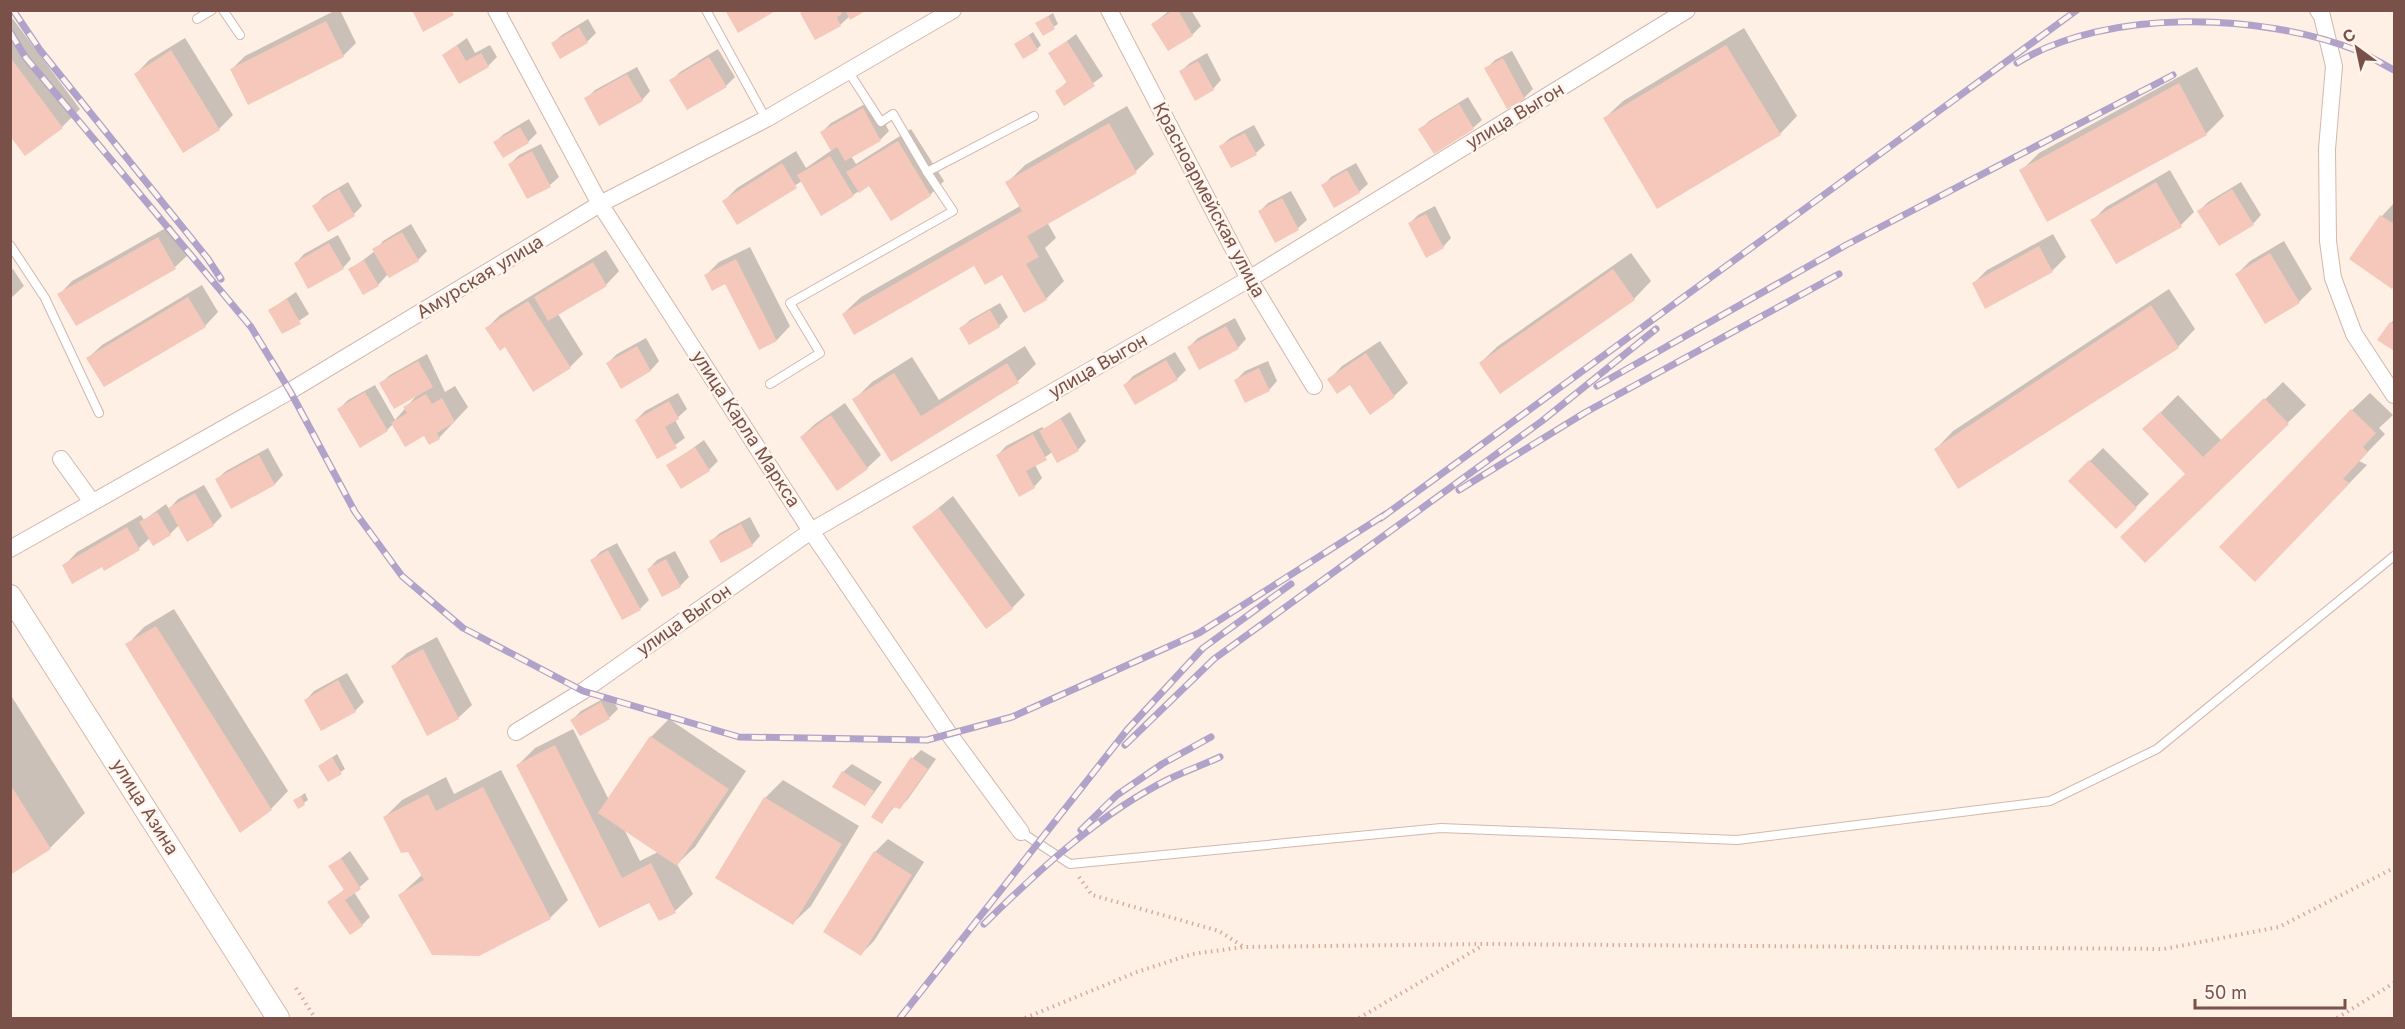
<svg xmlns="http://www.w3.org/2000/svg" width="2405" height="1029" font-family="Inter,sans-serif">
<style>
.shadow{fill:#0003;fill-rule:evenodd}
.building{fill:#f5c8bb}
.lines{fill:none;stroke-linecap:round;stroke-linejoin:round}
.lane-casing{stroke:#d3b7ad;stroke-width:10}
.street-casing{stroke:#d3b7ad;stroke-width:18}
.secondary-casing{stroke:#d8b8ac;stroke-width:24}
.path{stroke:#daaa9e;stroke-width:4;stroke-dasharray:1.5 4.5;stroke-linecap:butt}
.lane{stroke:#fff;stroke-width:8}
.street{stroke:#fff;stroke-width:16}
.secondary{stroke:#fff;stroke-width:22}
.rail-casing{stroke:#b0a2c9;stroke-width:7}
.rail{stroke:#fff5ed;stroke-width:4.5;stroke-dasharray:14;stroke-linecap:butt}
.labels{text-anchor:middle;stroke-width:5;stroke-linejoin:round;paint-order:stroke}
.street-label{font-size:18px;fill:#795148;stroke:#fff5ed}
</style>
<rect width="100%" height="100%" fill="#fef0e5"/>
<g class="shadow">
<path d="M336 10H340L356 43 343 56 232 69 245 56Z"/>
<path d="M805 10H863L850 16 840 25 816 38Z"/>
<path d="M1170 10H1191L1201 26 1192 35 1153 24Z"/>
<path d="M1053 13 1058 24 1043 34 1037 23Z"/>
<path d="M10 15 80 109 62 127 10 133Z"/>
<path d="M588 19 596 33 587 42 553 43 562 35Z"/>
<path d="M1744 28 1797 116 1780 134 1605 118 1623 101Z"/>
<path d="M1033 32 1041 45 1037 49 1016 44Z"/>
<path d="M1076 34 1103 76 1064 104 1057 91 1068 81 1050 54Z"/>
<path d="M185 38 233 115 219 129 183 151 136 74 149 60Z"/>
<path d="M467 38 475 53 490 45 497 57 488 66 459 82 443 55Z"/>
<path d="M718 49 735 77 726 86 671 81 680 72Z"/>
<path d="M1512 51 1533 89 1524 98 1486 69 1495 60Z"/>
<path d="M1207 53 1221 80 1213 89 1181 71 1190 63Z"/>
<path d="M637 67 650 91 642 100 586 99 595 90Z"/>
<path d="M2197 67 2224 116 2206 134 2021 171 2039 153Z"/>
<path d="M1468 97 1482 120 1473 128 1420 130 1429 121Z"/>
<path d="M872 100 889 131 880 140 851 156 856 164 911 129 944 181 930 195 891 219 870 184 853 195 802 181 737 223 724 201 737 188 796 151 806 168 832 150 822 132 831 123Z"/>
<path d="M1127 106 1154 154 1136 171 1047 222 1056 238 1045 248 1064 281 1046 299 1003 273 974 264 843 314 861 297 1020 206 1007 183 1025 165Z"/>
<path d="M529 119 537 133 528 142 503 156 495 142 504 134Z"/>
<path d="M1254 125 1265 145 1256 153 1221 146 1230 138Z"/>
<path d="M541 144 559 177 550 185 528 197 510 164 519 155Z"/>
<path d="M1356 163 1368 184 1359 192 1323 186 1331 177Z"/>
<path d="M2170 170 2194 212 2181 225 2092 221 2106 207Z"/>
<path d="M348 182 362 206 354 214 314 206 323 197Z"/>
<path d="M2241 182 2261 215 2253 224 2199 211 2208 202Z"/>
<path d="M1291 191 1307 220 1298 228 1275 241 1259 212 1268 203Z"/>
<path d="M2394 203V285L2392 287 2351 259 2382 216Z"/>
<path d="M1435 206 1451 238 1443 247 1409 224 1418 215Z"/>
<path d="M411 224 427 251 418 260 388 274 378 285 350 270 375 251 383 241Z"/>
<path d="M171 225 189 254 175 267 76 324 59 295 72 281Z"/>
<path d="M2053 234 2066 257 2052 271 1973 284 1987 270Z"/>
<path d="M338 235 351 259 343 268 296 263 304 254Z"/>
<path d="M2284 241 2312 289 2299 302 2237 274 2250 261Z"/>
<path d="M750 247 790 326 777 340 759 348 726 282 706 275 719 262Z"/>
<path d="M606 250 619 271 606 285 558 314 583 354 570 367 506 345 487 328 500 315Z"/>
<path d="M1631 253 1651 281 1634 299 1480 363 1498 346Z"/>
<path d="M13 269 24 286 10 299V271Z"/>
<path d="M202 285 218 312 205 326 88 358 102 345Z"/>
<path d="M2169 289 2195 329 2178 347 1936 449 1953 431Z"/>
<path d="M296 292 309 314 283 332 270 310Z"/>
<path d="M1000 303 1008 317 999 326 961 328 970 320Z"/>
<path d="M1235 318 1246 339 1238 348 1189 347 1198 338Z"/>
<path d="M2394 319V350L2380 339Z"/>
<path d="M646 338 659 361 651 370 622 386 608 363 617 354Z"/>
<path d="M1380 341 1408 383 1394 396 1370 412 1350 383 1329 380 1342 366Z"/>
<path d="M1025 346 1036 364 1018 381 891 460 854 400 872 382 912 357 939 400Z"/>
<path d="M1175 352 1186 370 1177 379 1125 385 1133 376Z"/>
<path d="M427 354 445 392 455 386 468 407 439 438 393 424 387 430 339 409 348 400 375 385 395 420 417 395 381 383 390 375Z"/>
<path d="M1268 361 1277 381 1269 390 1236 380 1245 371Z"/>
<path d="M2283 382 2306 405 2145 561 2187 473 2144 429 2178 395 2222 441Z"/>
<path d="M678 393 687 409 675 420 685 438 658 457 636 420 645 411Z"/>
<path d="M2370 393 2393 415 2379 428 2385 434 2359 461 2367 465 2273 562 2352 410Z"/>
<path d="M845 403 881 455 867 468 837 489 801 437 815 424Z"/>
<path d="M1070 412 1086 441 1078 450 1052 452 1035 465 1042 478 1034 487 998 455 1006 446 1042 427 1044 429Z"/>
<path d="M704 440 718 461 709 470 668 466Z"/>
<path d="M268 448 283 475 275 484 232 507 217 479 226 471Z"/>
<path d="M2103 448 2149 494 2116 527 2070 481Z"/>
<path d="M204 485 222 516 213 525H179L170 534 150 538 139 548 105 569 102 565 64 566 77 552 141 515 144 520 166 504 169 509 178 499Z"/>
<path d="M953 496 1025 595 1012 608 914 528Z"/>
<path d="M750 517 760 536 752 545 711 541 720 533Z"/>
<path d="M617 543 649 600 640 609 592 561 600 552Z"/>
<path d="M675 551 689 577 680 586 649 569 657 560Z"/>
<path d="M174 609 288 791 271 809 127 645 144 627Z"/>
<path d="M437 637 472 705 458 718 393 666 407 653Z"/>
<path d="M347 673 364 702 355 711 306 700 314 691Z"/>
<path d="M10 694 85 813 50 848 10 873Z"/>
<path d="M610 695 618 709 610 717 580 734 572 720 581 711Z"/>
<path d="M669 719 746 771 695 847 677 864 693 894 675 911 650 901 600 926 518 765 535 748 573 729 609 800 651 737ZM624 829 658 852 640 861Z"/>
<path d="M921 750 936 759 908 799 899 808 895 806 882 822 913 758Z"/>
<path d="M337 754 345 769 329 780 320 766Z"/>
<path d="M852 764 882 782 865 805 843 772Z"/>
<path d="M501 770 568 900 550 918 400 895 423 874 409 850 384 818 402 800 446 777 454 794Z"/>
<path d="M783 780 859 826 811 906 793 923 717 877 765 798Z"/>
<path d="M305 793 308 800 298 807 295 800Z"/>
<path d="M888 839 924 862 874 941 861 954 875 852Z"/>
<path d="M350 851 369 879 354 892 370 917 362 925 329 902 345 889 330 867Z"/>
</g>
<g class="building">
<path d="M412 10H451L454 15 423 32Z"/>
<path d="M725 10H777L738 33Z"/>
<path d="M805 10H840L842 14 837 17 841 26 815 40 800 13Z"/>
<path d="M845 10H867L850 20Z"/>
<path d="M1174 10H1178L1193 36 1168 51 1151 24Z"/>
<path d="M1048 16 1055 29 1043 36 1035 23Z"/>
<path d="M326 21 344 57 248 105 230 69Z"/>
<path d="M579 27 588 43 560 59 551 43Z"/>
<path d="M1029 35 1038 50 1023 59 1014 44Z"/>
<path d="M1067 41 1095 86 1064 106 1055 91 1067 83 1048 53Z"/>
<path d="M457 45 466 61 481 53 489 67 459 84 442 55Z"/>
<path d="M1726 45 1781 135 1657 209 1603 118Z"/>
<path d="M171 50 220 130 183 153 134 74Z"/>
<path d="M10 57 63 128 25 156 10 136Z"/>
<path d="M709 57 727 87 687 110 669 80Z"/>
<path d="M1503 58 1525 99 1507 109 1484 68Z"/>
<path d="M1198 61 1214 90 1195 101 1179 71Z"/>
<path d="M627 74 643 101 599 126 584 98Z"/>
<path d="M2179 83 2207 135 2047 222 2019 170Z"/>
<path d="M1459 104 1474 129 1434 154 1418 129Z"/>
<path d="M863 108 881 141 845 161 837 147 831 151 820 132Z"/>
<path d="M1109 123 1137 173 1027 236 1039 257 1026 264 1047 300 1024 313 1002 275 985 285 974 266 854 335 842 314 1022 211 1005 182Z"/>
<path d="M520 127 529 143 503 158 493 142Z"/>
<path d="M1245 133 1257 155 1231 168 1219 146Z"/>
<path d="M898 141 931 196 891 221 869 186 859 193 846 172Z"/>
<path d="M532 151 551 187 527 199 508 164Z"/>
<path d="M830 156 854 196 821 216 797 175Z"/>
<path d="M782 163 797 188 737 225 722 201Z"/>
<path d="M1347 170 1360 193 1334 208 1321 185Z"/>
<path d="M2156 182 2182 227 2116 264 2090 220Z"/>
<path d="M339 189 355 216 328 232 312 206Z"/>
<path d="M2232 189 2254 225 2219 246 2197 211Z"/>
<path d="M1282 198 1299 230 1275 243 1258 211Z"/>
<path d="M1426 214 1444 248 1426 258 1408 223Z"/>
<path d="M2380 215 2394 224V286L2392 289 2349 259Z"/>
<path d="M402 232 419 261 389 278 372 249Z"/>
<path d="M158 237 176 269 76 326 57 294Z"/>
<path d="M329 243 344 269 308 289 294 263Z"/>
<path d="M2039 246 2053 272 1985 309 1972 283Z"/>
<path d="M2270 253 2300 303 2265 324 2235 274Z"/>
<path d="M736 259 777 341 759 350 725 284 712 291 704 275Z"/>
<path d="M364 260 379 286 363 295 348 269Z"/>
<path d="M593 262 607 286 548 321 534 297Z"/>
<path d="M1613 269 1635 300 1500 394 1479 363Z"/>
<path d="M188 297 206 327 104 387 86 358Z"/>
<path d="M287 299 301 324 282 334 268 310Z"/>
<path d="M528 301 571 368 533 392 505 347 500 351 485 328Z"/>
<path d="M2151 305 2179 348 1958 489 1934 449Z"/>
<path d="M990 310 1000 327 969 345 959 328Z"/>
<path d="M2390 322 2394 325V351L2377 340Z"/>
<path d="M1226 326 1239 349 1199 370 1187 347Z"/>
<path d="M637 346 651 371 621 389 606 363Z"/>
<path d="M1366 353 1395 397 1370 415 1350 385 1337 394 1327 379Z"/>
<path d="M1166 360 1178 380 1135 405 1123 385Z"/>
<path d="M418 361 433 387 394 409 379 383Z"/>
<path d="M1007 363 1019 383 891 462 852 399 894 373 921 416Z"/>
<path d="M1259 368 1270 391 1245 403 1234 380Z"/>
<path d="M365 392 388 431 360 448 337 409Z"/>
<path d="M426 394 432 404 442 398 455 422 437 433 440 439 429 445 424 436 405 447 391 423 407 413 403 407Z"/>
<path d="M2264 398 2289 424 2145 563 2120 537 2185 474 2142 429 2160 412 2203 457Z"/>
<path d="M669 401 679 419 665 427 677 448 657 459 635 420Z"/>
<path d="M2351 409 2376 433 2363 447 2368 452 2343 479 2350 483 2255 582 2219 547Z"/>
<path d="M831 415 868 469 837 491 800 437Z"/>
<path d="M1061 419 1079 451 1057 463 1039 431Z"/>
<path d="M1033 434 1047 460 1026 471 1035 488 1019 497 996 455Z"/>
<path d="M695 447 710 471 681 489 666 465Z"/>
<path d="M259 455 275 485 231 509 215 479Z"/>
<path d="M2089 460 2137 508 2116 529 2068 481Z"/>
<path d="M195 493 214 526 187 542 168 508Z"/>
<path d="M939 508 1013 609 986 629 912 527Z"/>
<path d="M157 512 171 535 153 546 139 522Z"/>
<path d="M741 524 753 546 721 563 709 541Z"/>
<path d="M127 527 140 550 104 571 102 567 72 584 62 565Z"/>
<path d="M608 550 641 610 622 620 590 560Z"/>
<path d="M666 559 681 587 662 597 647 569Z"/>
<path d="M156 626 272 810 240 833 125 644Z"/>
<path d="M423 649 459 719 427 736 391 666Z"/>
<path d="M338 680 356 712 321 731 304 700Z"/>
<path d="M601 702 610 719 580 736 570 720Z"/>
<path d="M650 736 729 789 677 866 598 813Z"/>
<path d="M555 745 622 878 651 863 676 913 659 921 649 903 599 928 516 765Z"/>
<path d="M332 757 342 774 328 782 318 766Z"/>
<path d="M911 757 928 769 900 809 893 807 882 824 871 817Z"/>
<path d="M842 771 874 791 865 806 832 787Z"/>
<path d="M10 784 51 849 10 875Z"/>
<path d="M483 787 551 919 479 956 432 955 398 895 424 880 408 852 401 853 383 817 428 794 436 811Z"/>
<path d="M301 796 305 805 298 809 293 800Z"/>
<path d="M764 797 842 844 793 925 715 878Z"/>
<path d="M874 851 912 875 861 956 823 932Z"/>
<path d="M341 858 361 889 345 900 363 926 350 935 327 902 344 890 328 866Z"/>
</g>
<g class="lines">
<defs>
<g id="lane">
<path d="M223 10 240 35"/>
<path d="M706 10 766 119"/>
<path d="M197 19 212 10"/>
<path d="M848 71 881 122 893 114 927 172"/>
<path d="M10 245 45 298 99 413"/>
<path d="M770 384 820 353 790 303 953 211 927 172 1034 116"/>
<path d="M1021 832 1070 864 1441 828 1737 840 2050 801 2157 749 2394 556"/>
</g>
<g id="street">
<path d="M496 10 600 204 811 531 949 734 1021 832"/>
<path d="M1109 10 1249 279 1314 386"/>
<path d="M2318 10 2322 16 2334 66 2327 149 2328 241 2333 278 2354 334 2394 395"/>
<path d="M61 459 92 502"/>
<path d="M10 549 290 391 600 204 766 119 953 10"/>
<path d="M516 732 583 691 811 531 1249 279 1687 10"/>
</g>
<path id="secondary" d="M10 596 278 1018"/>
</defs>
<use href="#lane" class="lane-casing"/>
<use href="#street" class="street-casing"/>
<use href="#secondary" class="secondary-casing"/>
<g class="path">
<path d="M1079 877 1092 895 1219 931 1244 947"/>
<path d="M296 988 315 1018"/>
<path d="M1025 1018 1137 972 1192 954 1244 947 1484 944 2164 949 2279 927 2394 868"/>
<path d="M1359 1018 1482 946"/>
<path d="M2337 1018 2394 983"/>
</g>
<use href="#lane" class="lane"/>
<use href="#street" class="street"/>
<use href="#secondary" class="secondary"/>
<defs>
<g id="rail">
<path d="M13 10 40 50 208 259 221 279"/>
<path d="M10 32 26 58 251 327 290 391 355 512 402 576 463 628 583 691 739 737 927 740 1012 717 1199 633 1386 514"/>
<path d="M2017 63C2107 7 2263 13 2358 51 2370 56 2382 64 2394 70"/>
<path d="M1597 386 1846 245 2173 75"/>
<path d="M1459 490 1586 412 1839 274"/>
<path d="M1381 518 2077 10"/>
<path d="M1125 745 1214 659 1542 421 1656 329"/>
<path d="M1081 830 1117 795 1162 764 1211 737"/>
<path d="M984 924C1039 870 1099 814 1169 779 1185 771 1203 765 1220 757"/>
<path d="M900 1018 1127 730 1203 648 1291 584"/>
</g>
</defs>
<use href="#rail" class="rail-casing"/>
<use href="#rail" class="rail"/>
</g>
<g class="labels">
<g class="street-label">
<text transform="translate(1515 116) rotate(-31)" y="6">улица Выгон</text>
<text transform="translate(1209 200) rotate(62)" y="6">Красноармейская улица</text>
<text transform="translate(480 277) rotate(-31)" y="6">Амурская улица</text>
<text transform="translate(1098 366) rotate(-30)" y="6">улица Выгон</text>
<text transform="translate(746 429) rotate(57)" y="6">улица Карла Маркса</text>
<text transform="translate(684 620) rotate(-35)" y="6">улица Выгон</text>
<text transform="translate(145 807) rotate(58)" y="6">улица Азина</text>
</g>
</g>
<rect width="2405" height="1029" fill="none" stroke="#795148" stroke-width="24"/>
<g transform="translate(2357 48) rotate(327)" stroke="#fff5ed" stroke-width="4.5" paint-order="stroke">
<path d="M0-4.5L10 22L0 15L-10 22Z" fill="#795148"/>
<text y="-9" font-size="16" font-weight="bold" text-anchor="middle" fill="#795148">С</text>
</g>
<path d="M2195 999v9h150v-9" fill="none" stroke="#795148" stroke-width="3"/>
<text x="2204" y="999" font-size="18" fill="#795148" stroke="#fff5ed" stroke-width="4.5" paint-order="stroke">50 m</text>
</svg>
